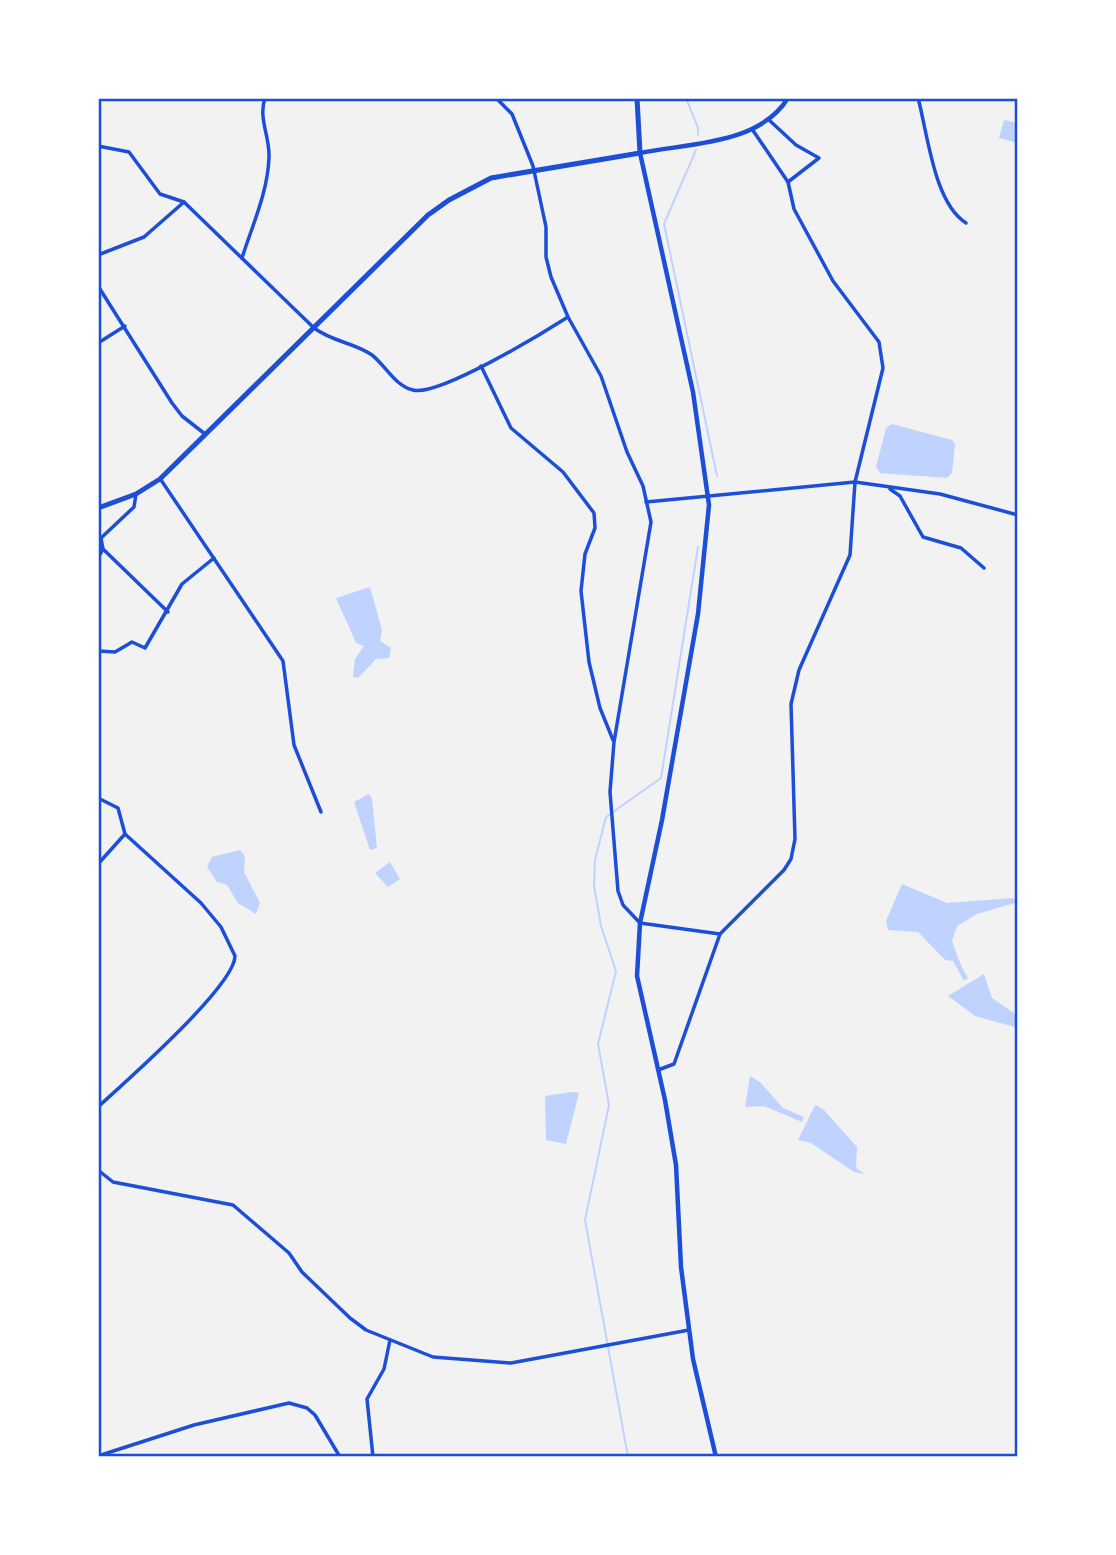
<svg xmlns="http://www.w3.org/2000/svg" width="1116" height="1555" font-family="Cabin,sans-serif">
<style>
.water{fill:#bfd3fe}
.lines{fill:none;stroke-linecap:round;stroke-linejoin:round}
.stream{stroke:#bfd3fe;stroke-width:2}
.minor{stroke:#1d4ed8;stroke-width:3.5}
.tertiary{stroke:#1d4ed8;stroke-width:4.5}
.secondary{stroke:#1d4ed8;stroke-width:5}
.neatline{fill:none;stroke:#1d4ed8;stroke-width:2.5}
</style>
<rect width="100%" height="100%" fill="#f2f2f2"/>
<g class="water">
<path d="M1004 120 1018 123V143L999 138Z"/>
<path d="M892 424 952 440 955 444 952 473 947 478 880 473 876 467 886 428Z"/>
<path d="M370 587 382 630 380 641 391 648 389 658 376 659 358 678 353 677 355 659 364 646 356 643 336 598Z"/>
<path d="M369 794 372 798 377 848 370 850 354 802Z"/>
<path d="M240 850 245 856 244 872 260 903 256 914 238 903 227 885 217 882 207 867 212 857Z"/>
<path d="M390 862 400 879 388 887 375 873Z"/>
<path d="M902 884 947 903 1012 898 1018 899V902L977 914 957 926 952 941C957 955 960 965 968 978L964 981 953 961 945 960 918 932 888 930 886 921Z"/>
<path d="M984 974 992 998 1018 1016V1028L975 1016 948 996Z"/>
<path d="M750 1076 760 1082 783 1108 804 1117 802 1122 764 1106 745 1107Z"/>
<path d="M572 1092 579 1093 566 1144 546 1140 545 1096Z"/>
<path d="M815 1105 823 1109 857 1147 856 1168 865 1174 854 1172 811 1143 798 1140Z"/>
</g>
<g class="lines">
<g class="stream">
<path d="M686 98 698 128V135"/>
<path d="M696 150 664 224 717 476"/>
<path d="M628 1457 585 1220 609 1105 598 1044 616 971 601 926 594 886 595 860 606 817 661 778 698 547"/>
</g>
<g class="minor">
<path d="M496 98 512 114 533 166 546 227V257L551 277 568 317 601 376 627 452 643 486 651 522 614 742 610 792 618 891 623 905 640 923 720 934"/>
<path d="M918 98C928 135 934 203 966 223"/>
<path d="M768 119 796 145 819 158 788 182"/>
<path d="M98 146 129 152 160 194 184 202 314 328C333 342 355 343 372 355 386 366 395 386 413 390 438 397 543 333 568 317"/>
<path d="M98 255 144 237 184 202"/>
<path d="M242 258C252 226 268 192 269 157 270 137 258 118 265 98"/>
<path d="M98 286 172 403 182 416 205 434"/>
<path d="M98 343 125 326"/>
<path d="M481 366 511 428 563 472 594 513 595 528 585 554 581 591 589 662 600 708 613 740"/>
<path d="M161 480 283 661 294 745 321 812"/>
<path d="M890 489 900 496 923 537 961 548 984 568"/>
<path d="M646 502 855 482 940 494 1018 515"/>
<path d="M103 549 168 612"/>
<path d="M98 558 103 549 101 538 134 507 136 494"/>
<path d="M98 651 115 652 132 642 145 648 182 584 214 558"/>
<path d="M98 798 118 808 125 834 201 903 221 927 235 956C235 986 124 1083 98 1107"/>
<path d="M98 864 125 834"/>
<path d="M658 1070 674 1064 720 934 784 870 791 859 795 839 791 704 799 670 850 555 855 482 883 368 879 342 833 281 794 209 788 182 752 129"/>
<path d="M98 1170 113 1182 233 1205 289 1253 302 1272 350 1318 366 1330 433 1357 511 1363 689 1330"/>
<path d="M98 1456 194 1425 289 1403 307 1408 315 1415 340 1457"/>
<path d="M373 1457 367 1399 384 1369 390 1340"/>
</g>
<path class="tertiary" d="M716 1457 693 1359 681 1267 676 1165 665 1100 637 976 640 923 662 820 698 614 709 505 693 392 640 153C689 143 759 145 788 98"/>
<path class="secondary" d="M98 508 136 494 160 479 428 215 449 200 491 178 640 153 637 98"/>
</g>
<rect width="1116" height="1555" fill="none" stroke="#ffffff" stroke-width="200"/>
<rect x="100" y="100" width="916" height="1355" class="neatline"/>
</svg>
